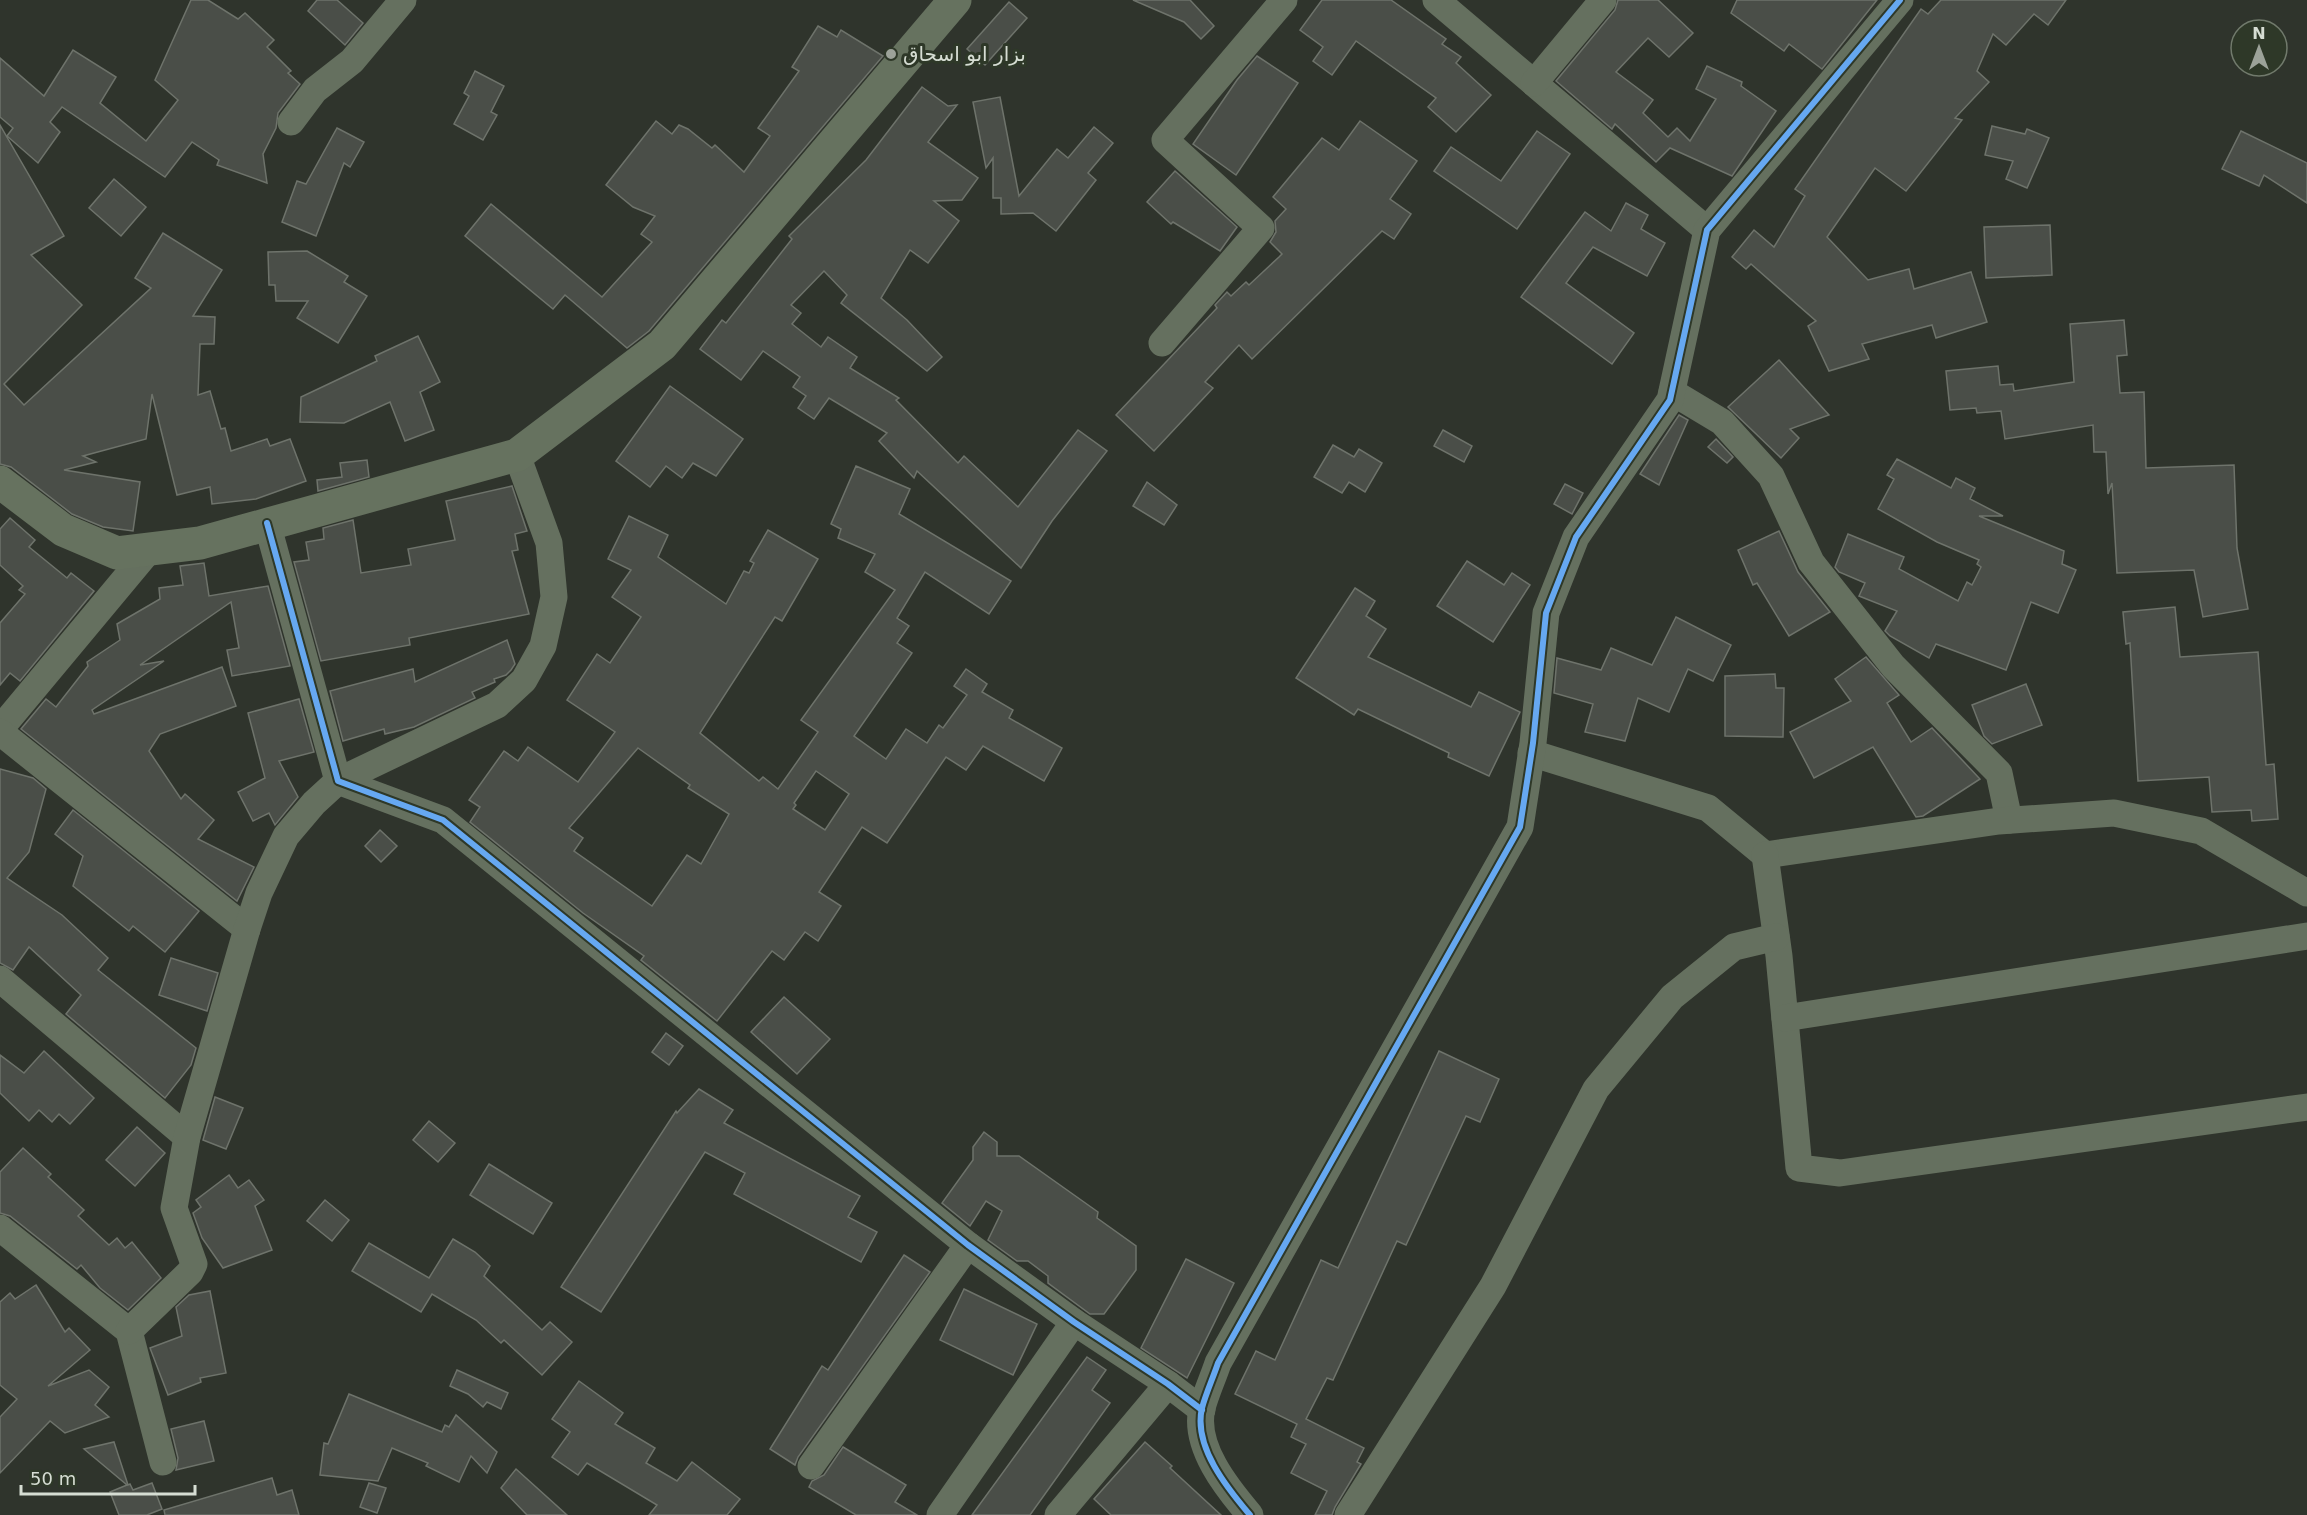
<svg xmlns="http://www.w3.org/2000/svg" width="2307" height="1515" font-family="'DejaVu Sans','Noto Sans Arabic',sans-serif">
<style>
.building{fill:#4a4e48;stroke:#6e736b;stroke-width:1.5;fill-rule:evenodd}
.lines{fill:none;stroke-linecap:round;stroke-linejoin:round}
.street{stroke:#65705f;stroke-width:27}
.secondary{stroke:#66725f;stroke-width:33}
.cycleway-casing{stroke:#2e3828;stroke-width:10}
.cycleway{stroke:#66a8f1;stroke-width:6}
.poi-dot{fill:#9ca299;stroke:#2e3828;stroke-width:2}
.labels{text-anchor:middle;stroke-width:6;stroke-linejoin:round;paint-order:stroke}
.poi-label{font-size:20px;fill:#d6ddd3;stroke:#2e3828;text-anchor:start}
</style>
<rect width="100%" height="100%" fill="#2f342c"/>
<g class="building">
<path d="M191 0H208L238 19 245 13 274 40 267 47 291 71 288 73 300 84 278 113 276 128 263 154 267 183 217 165 219 160 192 142 165 177 62 107 50 122 60 132 38 163 7 136 13 128 0 117V58L44 96 73 50 116 77 100 103 146 141 178 100 155 80Z"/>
<path d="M317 0H337L363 23 345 45 308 11Z"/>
<path d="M1133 0H1190L1214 26 1201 39 1184 22Z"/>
<path d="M1322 0H1391L1446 39 1442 44 1461 57 1456 63 1491 95 1456 132 1428 107 1436 98 1356 41 1332 75 1313 61 1323 47 1300 30Z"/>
<path d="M1618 0H1658L1693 33 1669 57 1648 38 1616 72 1653 100 1643 113 1668 137 1677 128 1690 141 1716 99 1696 89 1707 66 1742 82 1741 86 1776 111 1732 176 1670 148 1656 162 1615 124 1612 129 1556 81 1615 10Z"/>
<path d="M1737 0H1877L1822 69 1789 44 1784 51 1731 13Z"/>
<path d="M1941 0H2066L2048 25 2034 14 2006 45 1993 34 1977 71 1989 82 1955 118 1962 120 1906 191 1875 168 1827 237 1868 280 1909 269 1914 289 1971 272 1987 322 1936 338 1932 325 1862 344 1869 359 1829 371 1808 326 1816 321 1751 264 1746 269 1732 257 1754 230 1774 247 1805 196 1795 189 1921 9 1928 14Z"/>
<path d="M1009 2 1027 18 985 65 967 49Z"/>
<path d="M818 26 837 37 841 30 883 56 649 331 627 348 565 295 553 309 465 236 491 204 602 297 652 242 641 234 655 216 633 207 606 185 656 121 672 134 679 125 688 129 712 148 715 145 744 172 770 136 758 128 799 71 792 67Z"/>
<path d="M1257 56 1298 83 1236 175 1193 144 1237 80Z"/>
<path d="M475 71 504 86 491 112 497 115 483 140 454 124 469 96 464 93Z"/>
<path d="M922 87 948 106 957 105 928 142 978 178 962 200 934 201 959 221 928 263 910 250 881 298 907 320 942 357 927 371 841 303 847 295 824 271 791 305 801 313 792 324 821 347 828 337 857 357 850 368 899 398 896 400 958 463 964 456 1018 507 1078 430 1107 451 1052 521 1021 568 917 471 914 478 879 441 887 433 829 398 814 419 798 408 806 396 793 387 800 377 763 351 741 380 700 349 722 320 726 323 792 239 789 236 866 160Z"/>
<path d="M1000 97 1019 196 1057 149 1068 158 1094 127 1113 143 1088 173 1096 180 1056 231 1033 213 1001 214V198H993V158L986 168 973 102Z"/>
<path d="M1360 121 1417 161 1390 199 1411 214 1394 239 1382 231 1252 359 1239 345 1205 382 1213 388 1154 451 1116 415 1217 308 1215 305 1227 292 1231 296 1246 282 1249 285 1279 257 1282 254 1270 242 1276 232 1275 221 1286 209 1273 197 1322 138 1339 150Z"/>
<path d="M0 125 64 236 31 255 82 305 4 384 24 405 151 288 135 278 163 233 222 270 193 316 215 317 214 344H200L198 395 210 391 221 429 225 428 231 451 267 439 270 446 290 439 306 481 256 499 212 504 210 487 177 495 152 394 146 439 83 456 96 462 64 470 140 482 133 531 103 527 72 514 11 467 0 464Z"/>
<path d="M1992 126 2025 134 2027 129 2049 138 2027 188 2006 179 2013 161 1985 155Z"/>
<path d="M337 128 364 142 350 167 344 163 316 236 282 222 297 181 306 184Z"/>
<path d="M1537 131 1570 154 1517 229 1434 171 1451 147 1501 181Z"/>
<path d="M2241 131 2307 163V203L2264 175 2259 186 2222 169Z"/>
<path d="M1175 171 1237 227 1220 251 1173 222 1171 224 1147 202Z"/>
<path d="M114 179 146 207 121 236 89 208Z"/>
<path d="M1626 203 1648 215 1641 229 1665 243 1647 276 1593 247 1566 283 1634 333 1612 364 1521 297 1585 212 1611 231Z"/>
<path d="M2050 225 2052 275 1986 278 1984 227Z"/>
<path d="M307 251 348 276 344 282 367 296 338 343 297 318 308 301H276L275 285H269L268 252Z"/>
<path d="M2124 320 2127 355 2117 356 2120 393 2144 392 2146 468 2234 465 2237 548 2248 609 2203 617 2194 570 2117 573 2112 483 2108 494 2106 452H2094L2093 425 2005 439 2001 411 1977 413 1976 408 1950 410 1946 371 1998 366 2000 385 2013 384 2014 391 2074 382 2070 324Z"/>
<path d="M418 336 440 382 420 392 434 430 405 441 390 402 344 423 300 422 301 397 377 361 375 356Z"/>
<path d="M1779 360 1829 415 1790 429 1799 438 1781 458 1728 407Z"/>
<path d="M670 386 743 439 716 476 693 463 682 478 666 466 650 487 616 461Z"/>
<path d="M1679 415 1688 420 1659 485 1640 474Z"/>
<path d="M1443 430 1472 446 1464 462 1434 446Z"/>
<path d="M1716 439 1733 457 1727 463 1708 447Z"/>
<path d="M1333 445 1354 457 1359 449 1382 463 1365 492 1349 482 1342 493 1314 477Z"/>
<path d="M1897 459 1951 488 1956 478 1975 488 1970 499 2003 516H1979L2064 551 2062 564 2076 570 2058 613 2031 602 2006 670 1936 644 1929 658 1890 636 1885 631 1897 611 1859 596 1865 583 1839 572 1835 567 1848 534 1904 557 1899 569 1958 601 1967 582 1972 585 1981 567 1977 564 1979 560 1937 542 1878 509 1894 479 1887 475Z"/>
<path d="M367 460 369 477 318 491 317 480 342 477 340 463Z"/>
<path d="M856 466 910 489 899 514 1011 581 989 614 925 572 897 618 909 626 897 643 912 653 854 736 886 759 906 729 927 743 939 725 943 728 967 695 954 686 966 669 987 684 982 692 1013 710 1009 718 1062 748 1044 781 983 746 966 770 946 757 887 843 862 827 819 892 841 906 818 941 805 932 784 960 772 951 717 1021 641 960 644 956 583 913 470 822 480 807 469 800 504 751 518 761 528 747 578 782 615 732 567 700 597 654 610 663 641 617 612 597 631 570 608 559 629 516 668 535 658 557 726 604 744 571 749 573 754 563 750 561 768 530 818 559 782 621 775 617 700 733 759 781 763 777 778 789 818 732 801 720 895 590 865 572 875 554 838 538 841 529 831 524ZM638 748 690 785 688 788 729 814 701 864 687 855 652 906 574 851 583 838 569 828ZM816 771 849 794 825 830 793 809 796 805 794 803Z"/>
<path d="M1147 482 1177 505 1164 525 1133 506Z"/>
<path d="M1565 484 1583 493 1572 514 1554 504Z"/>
<path d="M512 486 527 531 515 534 518 550 512 551 529 614 409 638 410 645 321 661 294 562 309 560 306 542 324 539 323 528 353 520 361 573 411 565 408 549 455 540 446 501Z"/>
<path d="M10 518 35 540 29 547 67 578 71 573 94 591 20 681 10 673 0 685V623L25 594 19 590 23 586 0 565V529Z"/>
<path d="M1779 531 1798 572 1830 612 1789 636 1757 583 1753 585 1738 550Z"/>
<path d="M1467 561 1504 585 1512 573 1530 585 1493 642 1437 606Z"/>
<path d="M204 563 209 596 268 586 290 666 232 676 227 650 239 648 231 602 140 665 164 661 92 710 94 714 222 667 236 706 160 734 149 751 181 799 185 794 214 820 198 839 254 867 237 901 21 729 46 699 56 707 88 666 87 662 120 640 117 624 160 599 159 588 183 585 180 566Z"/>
<path d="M1355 588 1375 601 1366 616 1386 629 1368 657 1471 707 1479 692 1520 712 1489 776 1448 757 1449 753 1358 709 1354 715 1296 678Z"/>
<path d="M2175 607 2180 657 2258 652 2266 765 2274 764 2278 819 2252 821 2251 810 2212 812 2209 777 2138 781 2130 643 2126 644 2123 612Z"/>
<path d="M1676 617 1731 645 1713 681 1688 669 1669 712 1638 698 1625 741 1585 732 1593 704 1554 693 1557 658 1601 670 1611 648 1652 665Z"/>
<path d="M507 640 515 664 511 670 506 675 494 679 495 682 472 692 475 698 414 727 385 734 384 729 343 741 330 691 413 669 415 682Z"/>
<path d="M1866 657 1899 695 1887 703 1911 742 1932 728 1980 779 1923 816 1916 817 1873 747 1814 778 1790 732 1851 701 1835 679Z"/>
<path d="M1775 674 1776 688H1784L1783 737 1725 736V676Z"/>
<path d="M2026 684 2042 725 1992 744 1984 736 1972 705Z"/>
<path d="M299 699 314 752 279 761 298 797 275 825 269 813 253 821 238 792 265 778 248 713Z"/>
<path d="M0 769 33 778 46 789 29 852 7 878 62 915 108 958 98 970 196 1048 191 1065 165 1098 66 1014 81 995 29 947 13 970 0 963Z"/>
<path d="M73 810 199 911 165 952 133 926 129 931 73 886 83 856 55 834Z"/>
<path d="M380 830 397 846 381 862 365 846Z"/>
<path d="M171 958 218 973 207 1011 159 995Z"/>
<path d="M784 997 830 1039 797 1074 751 1032Z"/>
<path d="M666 1033 683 1046 669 1065 652 1052Z"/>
<path d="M44 1051 94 1098 70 1124 59 1114 52 1122 39 1110 29 1121 0 1093V1055L24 1073Z"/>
<path d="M1439 1051 1499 1079 1480 1122 1466 1116 1406 1245 1397 1241 1333 1380 1327 1378 1306 1419 1364 1448 1357 1462 1361 1464 1335 1507 1332 1515H1315L1327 1491 1291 1473 1306 1444 1291 1437 1297 1424 1235 1394 1256 1351 1275 1360 1321 1260 1338 1268Z"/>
<path d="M699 1089 733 1110 724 1123 860 1196 848 1217 877 1232 861 1262 734 1194 745 1173 705 1152 601 1312 561 1287 676 1111 677 1113Z"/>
<path d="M215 1097 243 1108 226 1149 203 1140Z"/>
<path d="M429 1121 455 1143 438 1162 413 1140Z"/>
<path d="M137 1127 165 1153 135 1186 106 1160Z"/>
<path d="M984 1132 997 1142V1156H1019L1098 1212 1097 1218 1136 1246V1270L1104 1314H1090L1048 1283V1276L1028 1261H1017L988 1240 1002 1211 986 1201 970 1226 942 1203 973 1160V1147Z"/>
<path d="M23 1148 51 1174 48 1177 84 1210 78 1216 109 1245 117 1238 125 1248 132 1242 161 1278 128 1310 100 1288 81 1265 77 1269 10 1216 0 1213V1172Z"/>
<path d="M489 1164 552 1203 533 1234 470 1195Z"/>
<path d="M229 1175 238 1188 249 1180 264 1200 255 1206 272 1250 223 1268 202 1238 193 1213 201 1207 196 1200Z"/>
<path d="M325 1200 349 1220 332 1241 307 1221Z"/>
<path d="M453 1239 475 1252 490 1266 484 1276 542 1330 550 1322 572 1342 542 1375 504 1340 501 1343 476 1320 432 1294 421 1312 352 1271 369 1243 429 1278Z"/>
<path d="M904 1255 930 1272 798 1457 795 1465 770 1449 822 1366 828 1370Z"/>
<path d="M1186 1259 1234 1283 1187 1378 1141 1348Z"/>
<path d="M36 1285 65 1332 69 1328 90 1350 48 1386 89 1370 109 1387 95 1405 109 1417 65 1433 50 1421 0 1473V1417L17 1399 0 1385V1302L10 1293 15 1299Z"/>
<path d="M964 1289 1037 1324 1013 1375 940 1340Z"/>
<path d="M210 1291 226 1373 200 1378 201 1382 168 1395 150 1348 182 1336 176 1307 189 1295Z"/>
<path d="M1087 1357 1106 1370 1092 1390 1110 1403 1030 1515H972Z"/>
<path d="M457 1370 508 1393 501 1409 487 1402 483 1407 468 1394 450 1386Z"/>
<path d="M579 1381 623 1413 615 1424 655 1448 646 1463 677 1481 692 1462 740 1499 727 1515H649L657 1505 587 1463 578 1475 552 1457 570 1432 552 1419Z"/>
<path d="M349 1394 442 1432 445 1425 449 1427 456 1415 497 1452 487 1473 471 1456 459 1482 426 1466 428 1463 392 1448 378 1481 320 1475 324 1443 328 1444Z"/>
<path d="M204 1421 214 1461 176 1470 178 1458 171 1429Z"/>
<path d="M114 1442 128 1485 130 1484 133 1490 152 1483 162 1509 147 1515H119L110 1492 127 1485 84 1449Z"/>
<path d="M1145 1442 1172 1466 1170 1468 1221 1515H1111L1094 1499Z"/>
<path d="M843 1447 906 1485 895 1502 917 1515H856L809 1487 812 1481 824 1475Z"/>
<path d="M516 1469 567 1515H527L501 1488Z"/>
<path d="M272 1478 277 1495 292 1490 299 1515H165L164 1510Z"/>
<path d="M369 1483 386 1488 377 1513 360 1507Z"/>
</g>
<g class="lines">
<g class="street">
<path d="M1436 0 1707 230"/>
<path d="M1534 83 1603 0"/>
<path d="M291 122 315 90 352 61 403 0"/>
<path d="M1162 343 1261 228 1165 140 1284 0"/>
<path d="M1672 392 1722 422 1771 476 1811 562 1893 666 1999 773 2009 820"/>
<path d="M267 523 338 781 443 820 968 1245 1074 1322 1168 1384 1202 1410"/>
<path d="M0 729 150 549"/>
<path d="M0 732 247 929"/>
<path d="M1531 753 1708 808 1765 855 1999 821 2114 813 2201 831 2307 893"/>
<path d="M1765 855 1779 956 1799 1168 1840 1173 2307 1107"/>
<path d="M0 979 187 1137"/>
<path d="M1785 1018 2307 936"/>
<path d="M0 1228 129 1331 163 1462"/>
<path d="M129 1331 190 1272 194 1264 174 1208 187 1137 247 929 259 893 286 836 314 803 338 781 497 705 524 680 543 646 554 597 549 543 517 455"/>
<path d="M811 1466 968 1245"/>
<path d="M940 1515 1074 1322"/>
<path d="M1058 1515 1168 1384"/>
<path d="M1250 1515C1227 1488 1193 1446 1202 1408 1206 1393 1213 1378 1218 1363L1520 827 1533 743 1546 613 1576 537 1670 400 1707 230 1900 0"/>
<path d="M1348 1515 1493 1286 1596 1089 1672 997 1734 947 1776 937"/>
</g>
<path class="secondary" d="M0 482 63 530 117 553 200 543 517 455 662 345 955 0"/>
<defs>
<g id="cycleway">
<path d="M267 523 338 781 443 820 968 1245 1074 1322 1168 1384 1202 1410"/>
<path d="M1250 1515C1227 1488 1193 1446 1202 1408 1206 1393 1213 1378 1218 1363L1520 827 1533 743 1546 613 1576 537 1670 400 1707 230 1900 0"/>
</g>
</defs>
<use href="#cycleway" class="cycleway-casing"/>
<use href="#cycleway" class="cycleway"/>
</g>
<circle class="poi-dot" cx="891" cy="54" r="6"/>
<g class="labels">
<g class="poi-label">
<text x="903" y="61">بزار ابو اسحاق</text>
</g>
</g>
<g transform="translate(2259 48)"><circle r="28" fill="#2e3828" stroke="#717a6c" stroke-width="1.5"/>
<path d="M0-4.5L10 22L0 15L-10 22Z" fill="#9ca299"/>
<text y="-9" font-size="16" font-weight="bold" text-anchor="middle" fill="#d6ddd3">N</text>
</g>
<path d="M21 1485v9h174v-9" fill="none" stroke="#d6ddd3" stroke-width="3"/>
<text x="30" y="1485" font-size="18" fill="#d6ddd3" stroke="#2e3828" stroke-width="4.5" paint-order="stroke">50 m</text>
</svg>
